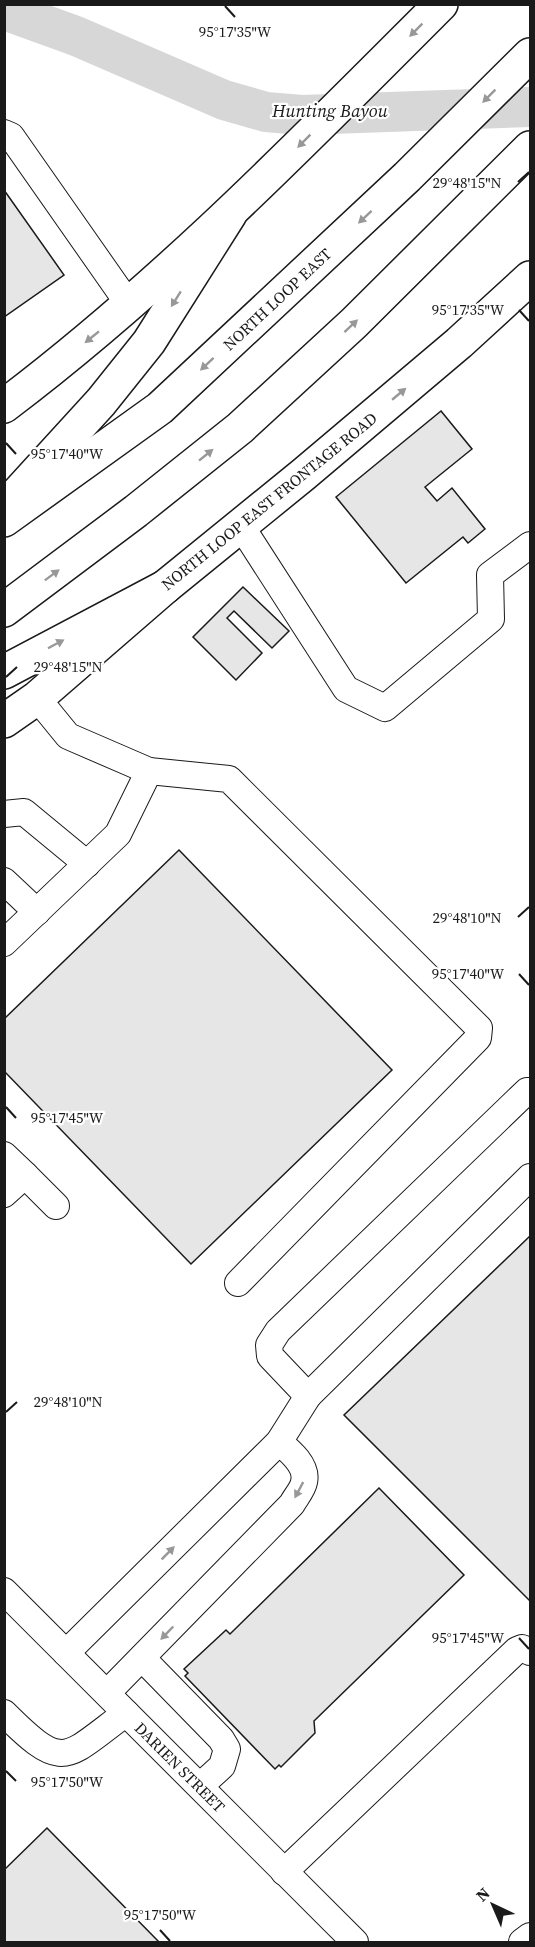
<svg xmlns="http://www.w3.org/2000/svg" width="535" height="1947" font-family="'Source Serif 4',serif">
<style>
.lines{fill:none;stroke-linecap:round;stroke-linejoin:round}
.river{stroke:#d7d7d7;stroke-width:40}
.building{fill:#e6e6e6;stroke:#1a1a1a;stroke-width:1.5}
.minor-casing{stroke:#1a1a1a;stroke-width:28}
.major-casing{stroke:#1a1a1a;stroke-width:36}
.highway-casing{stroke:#1a1a1a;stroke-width:36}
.minor{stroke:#fff;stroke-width:26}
.major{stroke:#fff;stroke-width:33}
.highway{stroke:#fff;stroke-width:33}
.oneway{fill:#989898}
.ticks{fill:none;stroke:#1a1a1a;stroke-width:2}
.labels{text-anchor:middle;stroke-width:4.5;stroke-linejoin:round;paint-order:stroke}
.street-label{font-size:16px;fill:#1a1a1a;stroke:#fff}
.water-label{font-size:18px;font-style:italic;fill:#1a1a1a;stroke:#fff}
.ticks-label{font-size:15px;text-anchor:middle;fill:#1a1a1a;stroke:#fff;stroke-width:4.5;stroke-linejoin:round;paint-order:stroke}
</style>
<rect width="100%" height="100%" fill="#fff"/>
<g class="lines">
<path class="river" d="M4 10 76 36 224 100 266 112 302 115 530 107"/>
</g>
<g class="building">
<path d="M4 190 64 275 4 317Z"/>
<path d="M441 411 472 449 425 487 437 501 452 488 485 529 468 543 463 537 406 583 336 497Z"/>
<path d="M243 587 289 631 272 648 234 611 227 618 262 653 236 680 193 637Z"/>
<path d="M179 850 392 1070 191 1264 4 1071V1019Z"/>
<path d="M530 1236V1601L344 1415Z"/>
<path d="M379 1488 464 1575 314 1721 315 1733 281 1767 279 1765 275 1769 185 1676 188 1673 184 1669 226 1630 230 1634Z"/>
<path d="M47 1828 159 1942H4V1870Z"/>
</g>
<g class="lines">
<defs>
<g id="minor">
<path d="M4 133 11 136 130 306"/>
<path d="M241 526 346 689 385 708 491 619 490 575 530 545"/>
<path d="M37 698 68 736 149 771 229 779 479 1028 478 1038 238 1283"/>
<path d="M4 814 24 812 87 864"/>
<path d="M4 881 37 912"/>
<path d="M4 943 118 834 149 771"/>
<path d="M4 1155 25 1175 4 1194"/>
<path d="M25 1175 56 1206"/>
<path d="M308 1396 530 1177"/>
<path d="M4 1591 355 1942"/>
<path d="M66 1653 279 1442 308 1396 270 1356 269 1345 278 1331 527 1091H530"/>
<path d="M142 1658 221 1739 227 1749 222 1766 200 1786"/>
<path d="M107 1693 292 1504C295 1498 303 1489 304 1482 308 1466 290 1451 279 1442"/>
<path d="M4 1713C64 1773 64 1759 126 1713"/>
<path d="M284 1872 517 1650 522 1648 530 1652"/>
<path d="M522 1942 530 1936"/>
</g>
<g id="major">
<path d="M4 406C163 286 301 144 441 4"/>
<path d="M4 721 37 698 165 587 304 474 459 343 530 278"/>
</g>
<g id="highway">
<path d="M17 494 101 402 149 342 230 214"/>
<path d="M4 520 160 408 407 177 530 55"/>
<path d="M4 610 136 511 240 428 354 323 530 148"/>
<path d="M4 672 165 587"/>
</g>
</defs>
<use href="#minor" class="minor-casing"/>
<use href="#major" class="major-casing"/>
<use href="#highway" class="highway-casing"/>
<use href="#minor" class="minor"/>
<use href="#major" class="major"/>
<use href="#highway" class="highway"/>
</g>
<defs><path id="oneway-solid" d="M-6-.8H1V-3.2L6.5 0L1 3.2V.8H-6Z" transform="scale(1.5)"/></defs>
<g class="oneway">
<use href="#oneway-solid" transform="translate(416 30) rotate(135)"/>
<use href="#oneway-solid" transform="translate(489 96) rotate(135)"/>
<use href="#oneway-solid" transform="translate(304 141) rotate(135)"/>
<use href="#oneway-solid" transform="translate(365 217) rotate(137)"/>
<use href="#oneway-solid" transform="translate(176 299) rotate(122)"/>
<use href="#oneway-solid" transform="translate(351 326) rotate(-43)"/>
<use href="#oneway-solid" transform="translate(92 337) rotate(141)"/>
<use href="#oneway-solid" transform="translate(207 364) rotate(137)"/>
<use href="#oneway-solid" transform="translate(399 394) rotate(-40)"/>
<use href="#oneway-solid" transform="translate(206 455) rotate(-39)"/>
<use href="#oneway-solid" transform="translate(52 575) rotate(-37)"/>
<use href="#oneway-solid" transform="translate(56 644) rotate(-28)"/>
<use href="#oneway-solid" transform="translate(299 1490) rotate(118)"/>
<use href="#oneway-solid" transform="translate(168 1553) rotate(-45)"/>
<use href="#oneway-solid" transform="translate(167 1633) rotate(134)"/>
</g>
<path class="ticks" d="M225 6 235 17M518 182 529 172M519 310 529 321M6 443 16 454M6 677 17 667M518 917 529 907M519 974 529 985M6 1107 16 1118M6 1412 17 1402M519 1638 529 1649M6 1771 16 1781M160 1930 170 1941"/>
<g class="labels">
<g class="street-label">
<text transform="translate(277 299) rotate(-43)" y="6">NORTH LOOP EAST</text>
<text transform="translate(269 501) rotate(-39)" y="6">NORTH LOOP EAST FRONTAGE ROAD</text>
<text transform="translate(180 1767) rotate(45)" y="6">DARIEN STREET</text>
</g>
<g class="water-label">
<text x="330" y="117">Hunting Bayou</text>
</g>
</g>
<g class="ticks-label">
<text x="235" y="37">95°17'35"W</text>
<text x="467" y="188">29°48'15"N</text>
<text x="468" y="315">95°17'35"W</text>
<text x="67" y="459">95°17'40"W</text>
<text x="68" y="672">29°48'15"N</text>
<text x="467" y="923">29°48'10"N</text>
<text x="468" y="979">95°17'40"W</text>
<text x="67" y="1123">95°17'45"W</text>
<text x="68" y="1407">29°48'10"N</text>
<text x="468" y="1643">95°17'45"W</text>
<text x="67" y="1787">95°17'50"W</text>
<text x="160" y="1920">95°17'50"W</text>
</g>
<rect width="535" height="1947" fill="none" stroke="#1a1a1a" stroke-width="12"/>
<g transform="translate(493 1905) rotate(316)" stroke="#ffffff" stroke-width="4.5" paint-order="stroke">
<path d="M0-4.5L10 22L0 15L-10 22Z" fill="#1a1a1a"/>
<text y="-9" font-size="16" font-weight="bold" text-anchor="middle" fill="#1a1a1a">N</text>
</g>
</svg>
